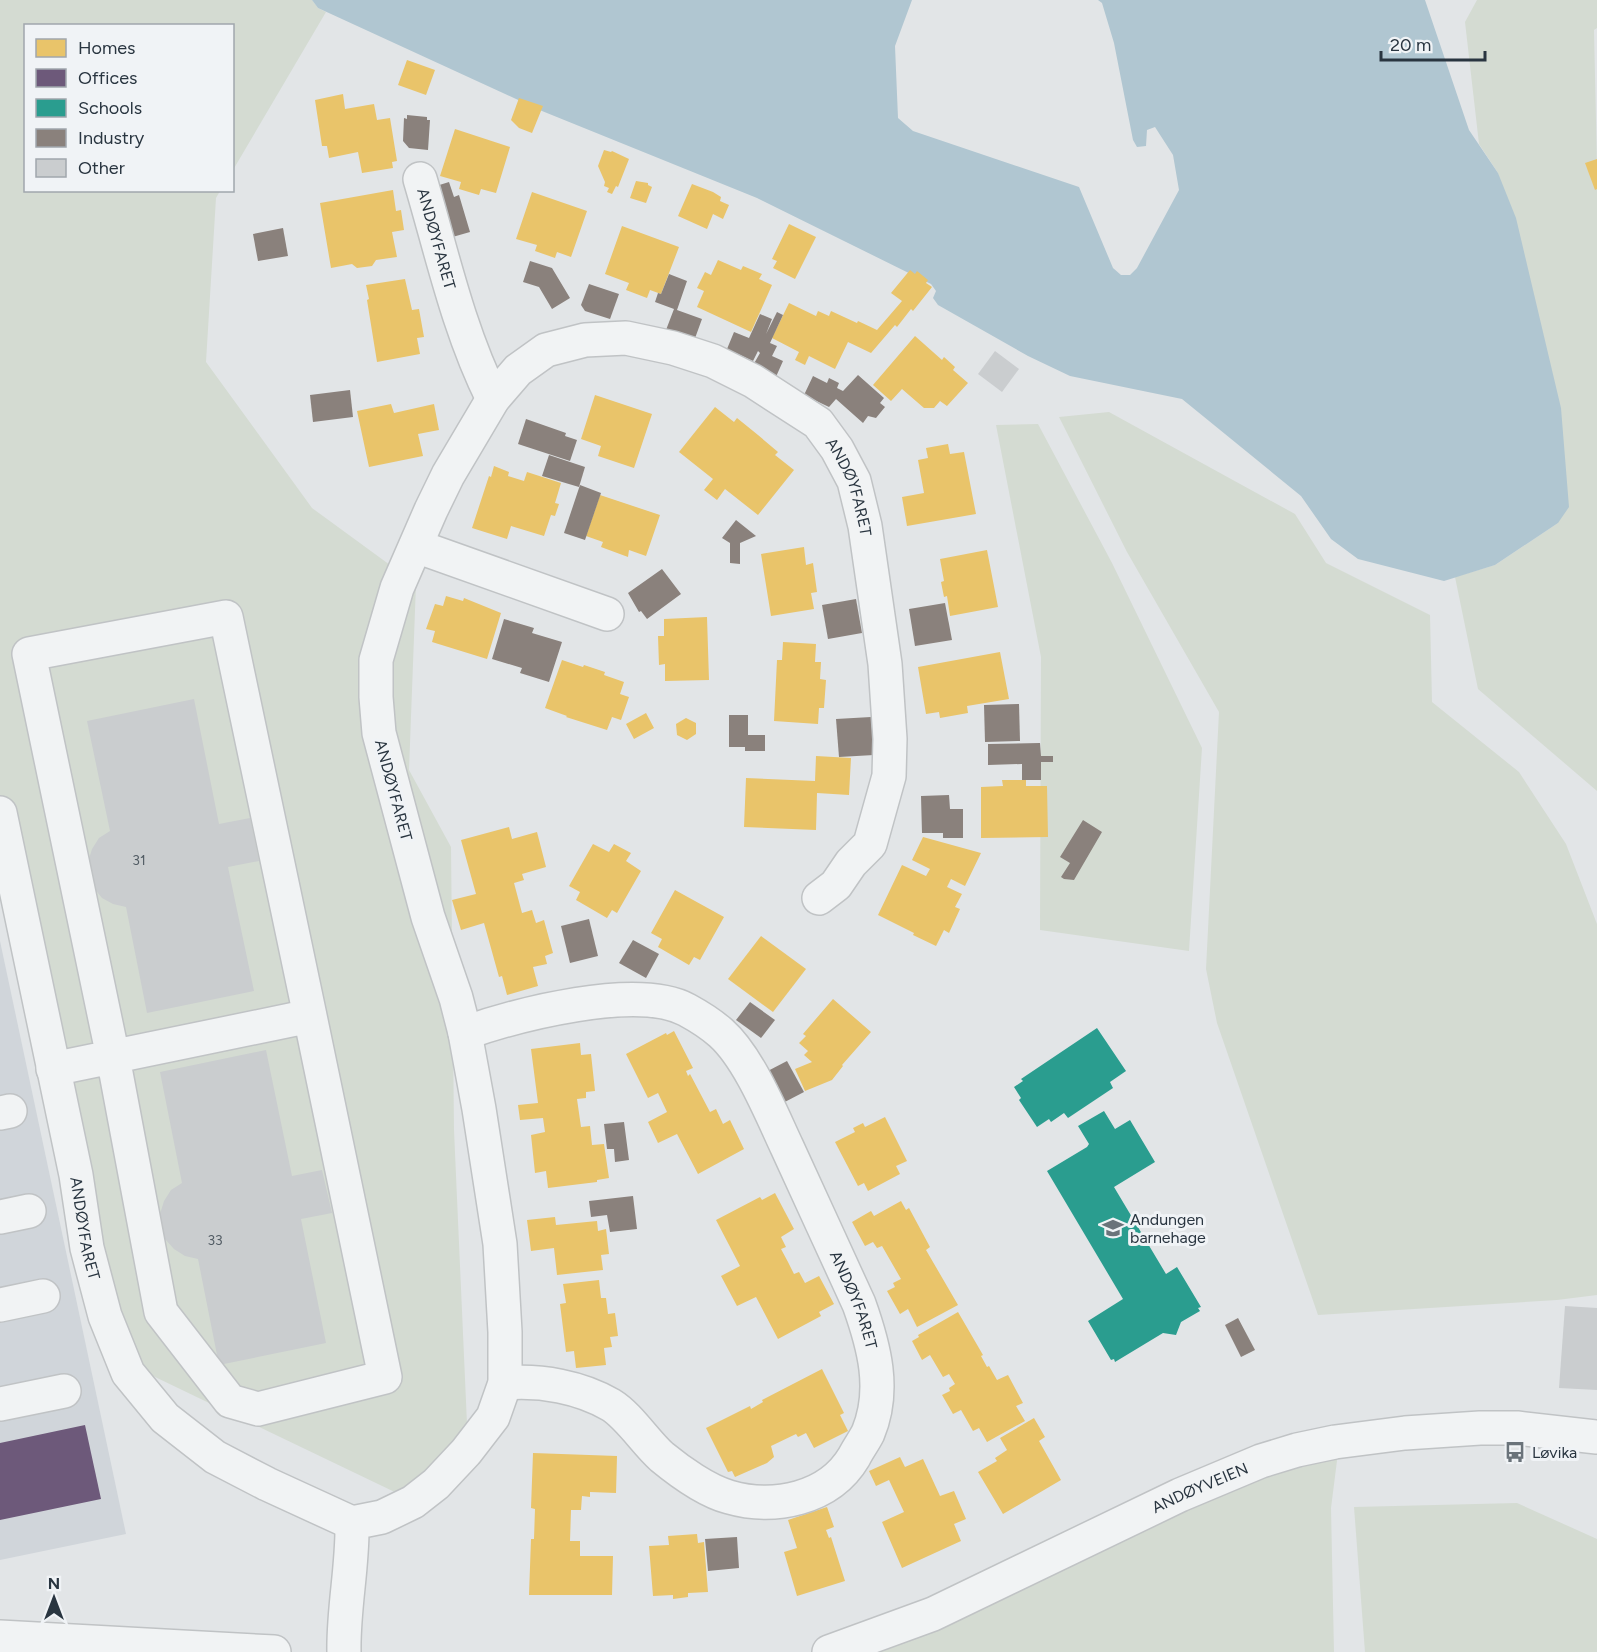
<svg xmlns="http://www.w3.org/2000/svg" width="1597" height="1652" font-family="Figtree,sans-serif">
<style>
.built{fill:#d0d5da}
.green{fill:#d4dbd2}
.water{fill:#b0c6d1}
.homes{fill:#e9c46a}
.offices{fill:#6d597a}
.schools{fill:#2a9d8f}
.industry{fill:#8a817c}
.building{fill:#cacdcf}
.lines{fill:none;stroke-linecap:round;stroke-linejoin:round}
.minor-casing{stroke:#c0c3c5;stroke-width:36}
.minor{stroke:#f1f3f4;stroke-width:33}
.labels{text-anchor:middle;stroke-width:6;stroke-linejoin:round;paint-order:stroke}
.number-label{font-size:14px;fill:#525c64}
.street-label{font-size:16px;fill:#293540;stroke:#f0f3f6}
.poi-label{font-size:16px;fill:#293540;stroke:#f0f3f6;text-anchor:start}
</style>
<rect width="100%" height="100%" fill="#e2e5e7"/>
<path class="built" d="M0 941 126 1534 0 1560Z"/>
<g class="green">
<path d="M0 0H312L318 8 326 12 233 170 232 26H26V190L220 191 216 198 206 362 312 508 416 584 409 770 451 847 454 1130 467 1424 425 1484 403 1496 128 1364 81 1278 0 897Z"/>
<path d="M1477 0H1597V28L1594 30 1597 167V791L1478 689 1455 577 1495 565 1558 523 1498 173 1479 144 1465 22Z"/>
<path d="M1109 412 1295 514 1326 563 1430 615 1432 702 1519 772 1566 844 1597 924V1295L1557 1300 1318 1315 1217 1023 1206 969 1219 712 1127 552 1059 417Z"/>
<path d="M1038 424 1112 563 1202 748 1189 951 1040 930 1041 657 996 425Z"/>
<path d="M1340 1437 1331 1508 1334 1652H815Z"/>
<path d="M1517 1503 1597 1539V1652H1365L1354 1507Z"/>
</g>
<path class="water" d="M312 0H912L895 46 898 118 913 131 1079 187 1113 268 1121 275H1130L1137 268 1179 190 1173 155 1155 127 1147 130 1146 146 1137 147 1133 140 1114 43 1102 3 1098 0H1425L1469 130 1498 173 1516 218 1561 408 1569 507 1558 523 1495 565 1444 581 1358 559 1331 539 1301 496 1182 399 1070 376 1028 356 938 305 933 298 936 291 931 284 757 198 542 111 318 8Z"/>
<g class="homes">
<path d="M407 60 435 70 426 95 398 85Z"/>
<path d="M343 94 345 109 374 104 377 120 390 118 397 161 392 162 393 168 362 173 358 152 329 158 327 146H322L315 100Z"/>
<path d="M519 98 543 106 532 133 519 128 511 120Z"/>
<path d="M455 129 510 147 496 193 481 189 479 195 459 189 461 182 440 176Z"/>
<path d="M604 150 611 152 612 151 629 159 618 187 616 186 612 194 607 192 609 188 604 186 605 182 598 166Z"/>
<path d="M1597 159V189L1595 190 1585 163Z"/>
<path d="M636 181 648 183V185L652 187 646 203 630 198Z"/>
<path d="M692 184 713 192 721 197 720 201 729 205 723 219 713 214 707 229 678 216Z"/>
<path d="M393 190 396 211 401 210 404 230 392 232 397 257 376 260 372 266 357 268 352 264 331 268 320 203Z"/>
<path d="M532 192 587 211 571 257 557 252 555 258 535 251 537 245 516 239Z"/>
<path d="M789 224 816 237 795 279 773 268 777 261 772 259Z"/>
<path d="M622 226 679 247 661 294 650 290 647 298 626 290 629 283 605 274Z"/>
<path d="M718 260 741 270 743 266 762 274 759 279 772 285 751 332 697 307 704 291 697 288 705 272 711 275Z"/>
<path d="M910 270 915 274 917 271 928 280 926 283 932 287 913 311 911 309 897 327 895 325 871 353 848 342 835 369 809 356 805 365 795 360 799 352 772 338 789 303 816 316 818 311 829 316 831 311 857 323 858 321 877 330 902 301 891 293Z"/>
<path d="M405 279 412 310 419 309 424 337 417 338 420 354 377 362 367 300 369 299 366 285Z"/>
<path d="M915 336 942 360 944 357 955 367 953 370 968 383 947 406 940 401 934 408H924L902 389 891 401 873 385Z"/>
<path d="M595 395 652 414 634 468 598 456 601 446 581 439Z"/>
<path d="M391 404 394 413 434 404 439 430 418 434 423 456 369 467 357 411Z"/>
<path d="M715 407 734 422 737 418 758 435 778 452 775 455 794 470 758 515 725 489 717 500 704 490 713 479 679 452Z"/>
<path d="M948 444 950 454 964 452 976 514 907 526 902 497 924 493 918 460 928 458 926 448Z"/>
<path d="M494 466 509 472 508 476 524 481 527 472 561 483 555 503 559 504 555 516 551 515 544 536 511 526 507 539 472 528 489 476 491 477Z"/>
<path d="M600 495 660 515 646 556 629 550 628 557 601 547 603 542 586 536Z"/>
<path d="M804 547 806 565 813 563 817 592 811 593 814 609 771 616 761 554Z"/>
<path d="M987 550 998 607 950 616 947 596 944 597 941 582 944 581 940 559Z"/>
<path d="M446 596 463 601 464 598 501 613 487 659 432 642 435 631 426 629 435 604 443 606Z"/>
<path d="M707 617 709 680 665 681V664L659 665 658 636H664V619Z"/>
<path d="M783 642 816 644 815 662H821L820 679 826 680 824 708H819L818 724 774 721 777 660H782Z"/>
<path d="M1000 652 1009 699 967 706 968 713 940 718 939 712 926 714 918 667Z"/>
<path d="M562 660 583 667 584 665 605 672 604 675 624 682 620 694 629 697 621 720 612 717 607 730 566 717 567 716 545 708Z"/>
<path d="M646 713 654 728 634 739 626 724Z"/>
<path d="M686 718 696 723V734L687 740 677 735 676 724Z"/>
<path d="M816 756 851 758 849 795 817 793 816 830 744 827 746 778 815 781Z"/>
<path d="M1002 780H1026V786H1047L1048 837 981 838V787L1003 786Z"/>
<path d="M509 827 512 839 537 832 546 867 522 874 524 880 514 883 522 913 532 910 536 923 544 920 553 953 545 956 547 964 533 967 538 986 507 995 502 976 499 977 484 923 461 930 452 900 476 894 461 840Z"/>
<path d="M923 837 981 853 965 886 951 879 947 887 962 894 955 907 960 909 949 933 944 930 936 946 913 935 914 933 878 915 902 865 926 876 930 869 912 860Z"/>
<path d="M593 844 609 852 614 844 631 853 626 861 641 871 617 913 612 910 607 918 576 900 580 892 569 886Z"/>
<path d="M675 890 724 917 700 960 694 957 689 965 658 947 662 939 651 933Z"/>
<path d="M761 936 806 969 773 1012 728 979Z"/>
<path d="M833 999 871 1032 842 1065 843 1066 832 1080 805 1091 795 1069 812 1062 804 1055 808 1051 799 1043 806 1036 803 1034Z"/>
<path d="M674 1031 693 1068 686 1071 688 1076 690 1074 710 1112 716 1109 723 1124 730 1120 744 1149 698 1174 677 1134 658 1143 648 1122 667 1112 658 1093 648 1098 626 1054 666 1033 667 1035Z"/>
<path d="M580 1043 581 1055 591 1054 595 1091 586 1092V1098L577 1099 581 1127 590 1126 592 1145 604 1144 609 1178 597 1180V1182L548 1188 546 1171 535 1173 531 1135 545 1132 543 1118 520 1120 518 1105 538 1103 531 1049Z"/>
<path d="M885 1117 907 1161 896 1166 900 1174 868 1191 864 1183 858 1186 835 1142 855 1132 853 1128 863 1123 865 1127Z"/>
<path d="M775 1193 794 1229 781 1237 786 1247 781 1249 788 1262 794 1274 799 1272 805 1283 819 1276 834 1304 819 1312 821 1316 778 1339 756 1297 737 1306 721 1276 740 1266 716 1220 760 1197 762 1200Z"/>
<path d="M901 1201 906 1210 909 1208 930 1247 926 1250 958 1305 917 1327 908 1309 900 1314 887 1291 895 1287 893 1283 901 1279 882 1246 877 1248 873 1242 865 1246 852 1222 871 1211 874 1216Z"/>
<path d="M555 1217 556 1225 597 1221 598 1231 606 1229 609 1254 601 1255 603 1270 557 1275 554 1248 531 1251 527 1220Z"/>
<path d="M599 1280 601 1298H606L608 1314 615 1313 618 1336 610 1337 612 1347 604 1348 606 1365 576 1368 574 1351 566 1352 560 1304 566 1303 563 1284Z"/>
<path d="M958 1312 983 1355 981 1356 987 1367 989 1366 997 1380 1008 1375 1023 1403 1016 1406 1025 1421 987 1442 979 1428 973 1431 961 1410 953 1414 942 1395 950 1391 949 1388 955 1384 949 1374 943 1377 930 1355 922 1360 912 1341 919 1337 918 1335Z"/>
<path d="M822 1369 844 1413 840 1415 848 1431 814 1448 806 1433 798 1437 796 1434 771 1446 774 1457 767 1463 735 1477 732 1471 728 1472 706 1428 750 1406 751 1409 763 1402 762 1400Z"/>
<path d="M1034 1418 1045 1437 1039 1441 1061 1480 1003 1514 978 1472 997 1461 995 1458 1007 1450 1000 1438Z"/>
<path d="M533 1453 617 1456 616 1493 590 1492V1497L582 1496 581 1510H571L570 1541H580V1556H613L612 1595H529L531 1539H534L535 1509 531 1508Z"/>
<path d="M900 1457 905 1467 923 1459 940 1496 954 1491 966 1519 954 1524 961 1541 902 1568 882 1522 904 1512 889 1480 876 1486 869 1471Z"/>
<path d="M827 1507 834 1527 826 1530 829 1538 831 1537 845 1581 797 1596 784 1552 797 1548 788 1520Z"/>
<path d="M697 1534 698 1543 704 1542 708 1592 688 1593V1597L673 1599V1595L653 1596 649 1546 669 1545 668 1536Z"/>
</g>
<path class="offices" d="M85 1425 101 1499 0 1520V1443Z"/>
<g class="schools">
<path d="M1097 1028 1126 1071 1110 1082 1113 1088 1068 1118 1064 1113 1051 1122 1049 1119 1037 1127 1019 1100 1021 1098 1014 1087 1023 1081 1021 1079Z"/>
<path d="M1104 1111 1115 1129 1130 1120 1155 1162 1114 1187 1166 1274 1177 1267 1201 1307 1198 1308 1200 1311 1181 1322 1176 1335 1163 1333 1115 1362 1114 1359 1111 1360 1088 1321 1123 1299 1047 1171 1087 1147 1089 1144 1078 1126Z"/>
</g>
<g class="industry">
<path d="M407 115 427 117V120H430L428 150 409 148 403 141 404 118 407 119Z"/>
<path d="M449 182 454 197 459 195 470 232 449 238 433 187Z"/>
<path d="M283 228 288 256 258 261 253 234Z"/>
<path d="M530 261 552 268 570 298 552 309 539 287 523 282Z"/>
<path d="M669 274 687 281 677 310 702 319 694 341 666 330 674 309 655 302 658 293 661 294Z"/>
<path d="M589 284 619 294 610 319 585 311 581 305Z"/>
<path d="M777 312 783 315 770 343 777 346 772 356 783 361 775 379 752 367 760 353 758 351 753 361 727 349 734 332 749 338 760 314 772 319 766 334Z"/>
<path d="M858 375 884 398 880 403 885 407 876 418 868 416 863 423 836 399 829 407 804 395 813 376 827 383 829 378 839 383 837 388 843 391Z"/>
<path d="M350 390 353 417 313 422 310 395Z"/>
<path d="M526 419 566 433 565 436 577 440 570 461 518 444Z"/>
<path d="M549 455 585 467 579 487 542 476Z"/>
<path d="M580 485 601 493 585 540 564 533Z"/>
<path d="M736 520 756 536 740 543V564L730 563V543L722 538Z"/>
<path d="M662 569 681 594 647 619 641 611 639 612 628 593Z"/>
<path d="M856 599 862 633 828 639 822 605Z"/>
<path d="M945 603 952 640 915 646 909 609Z"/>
<path d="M504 619 534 628 532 633 562 642 549 682 520 673 522 668 492 659Z"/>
<path d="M1019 704 1020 741 985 742 984 705Z"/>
<path d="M729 715H748V735H765V751H745V747H729Z"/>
<path d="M871 717 874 755 839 757 836 719Z"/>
<path d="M1040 743 1041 756H1053V762H1041V780H1022V764L988 765V744Z"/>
<path d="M949 795 950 809H963V838H943V833H922L921 796Z"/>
<path d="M1083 820 1102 832 1074 880 1064 879 1061 877 1070 863 1060 857Z"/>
<path d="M589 919 598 956 570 963 561 926Z"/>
<path d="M633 940 659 954 646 978 619 963Z"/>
<path d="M750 1002 775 1020 761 1038 736 1020Z"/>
<path d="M787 1061 804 1092 779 1105 762 1074Z"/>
<path d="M624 1122 629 1160 615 1162 614 1149H607L604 1124Z"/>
<path d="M633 1196 637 1229 610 1232 607 1215 591 1217 589 1201Z"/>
<path d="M1238 1318 1255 1350 1241 1357 1225 1325Z"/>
<path d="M737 1537 739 1568 708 1571 705 1539Z"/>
</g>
<g class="building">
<path d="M995 351 1019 369 1002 392 978 374Z"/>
<path d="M194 699 219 824 250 818 259 861 228 867 254 991 147 1013 126 907 113 904 102 898 93 887 88 862 92 849 99 838 110 831 87 721Z"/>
<path d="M266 1050 292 1176 322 1170 332 1213 301 1219 326 1343 219 1365 198 1259 185 1256 174 1249 165 1239 160 1227V1214L164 1201 171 1190 182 1183 160 1072Z"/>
<path d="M1565 1306 1597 1308V1390L1559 1388Z"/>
</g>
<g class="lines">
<defs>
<g id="minor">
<path id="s1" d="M420 179C442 253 458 329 493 399"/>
<path d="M416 546 607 614"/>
<path id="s2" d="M0 813 76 1175 87 1248 105 1316 128 1373 165 1418 215 1457 267 1484 352 1523"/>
<path id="s3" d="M465 1033C516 1015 637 983 687 1010 698 1016 712 1025 721 1033 749 1058 771 1113 787 1147 811 1199 835 1252 859 1304 874 1346 886 1390 868 1433 864 1441 858 1449 854 1457 829 1499 774 1510 729 1497 707 1491 679 1471 662 1457 646 1443 629 1416 611 1405 580 1387 541 1380 505 1383"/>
<path d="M53 1069 310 1016 226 617 29 654 113 1057 161 1312 230 1401 258 1409 385 1377 310 1016"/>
<path d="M0 1113 10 1111"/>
<path d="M0 1217 29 1211"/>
<path d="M0 1305 43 1296"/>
<path d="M0 1404 64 1391"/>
<path d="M0 1637 274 1652"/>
<path id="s4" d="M344 1652C343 1609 353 1566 352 1523L382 1517 413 1502 436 1484 466 1452 493 1417 505 1383V1332L500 1244 479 1109 465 1033 456 998 428 917 379 733 376 697V660L397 588 431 510 448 475 493 399 518 370 546 350 585 340 626 338 673 348 713 361 753 381 818 423 837 449 854 481 865 526 885 664 890 739 889 776 870 844 851 863 836 885 819 898"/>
<path id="s5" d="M829 1652 933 1614 1180 1495 1261 1461 1297 1450 1335 1442 1405 1433 1480 1428H1517L1597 1437"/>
</g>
</defs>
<use href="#minor" class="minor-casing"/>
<use href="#minor" class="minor"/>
</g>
<defs>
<symbol id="school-bare" viewBox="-9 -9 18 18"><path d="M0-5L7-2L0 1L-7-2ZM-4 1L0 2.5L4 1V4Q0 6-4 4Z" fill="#6a737a" stroke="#f0f3f6" stroke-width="2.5" paint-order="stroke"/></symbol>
<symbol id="bus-bare" viewBox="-9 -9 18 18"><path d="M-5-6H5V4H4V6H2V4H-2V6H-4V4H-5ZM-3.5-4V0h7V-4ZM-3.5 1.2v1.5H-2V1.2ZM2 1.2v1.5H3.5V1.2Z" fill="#6a737a" stroke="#f0f3f6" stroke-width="2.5" paint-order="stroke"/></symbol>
</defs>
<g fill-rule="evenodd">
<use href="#school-bare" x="1098" y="1213" width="30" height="30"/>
<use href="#bus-bare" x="1500" y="1437" width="30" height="30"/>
</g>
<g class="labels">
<g class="number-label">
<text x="139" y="865">31</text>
<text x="215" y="1245">33</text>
</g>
<g class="street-label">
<text dy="6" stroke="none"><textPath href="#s1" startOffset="62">ANDØYFARET</textPath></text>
<text dy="6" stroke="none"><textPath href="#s4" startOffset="1812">ANDØYFARET</textPath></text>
<text transform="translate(394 790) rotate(75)" y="6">ANDØYFARET</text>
<text dy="6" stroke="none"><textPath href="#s2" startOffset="424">ANDØYFARET</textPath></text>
<text dy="6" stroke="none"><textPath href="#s3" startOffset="568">ANDØYFARET</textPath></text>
<text dy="6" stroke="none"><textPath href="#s5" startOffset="406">ANDØYVEIEN</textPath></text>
</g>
<g class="poi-label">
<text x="1130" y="1225">Andungen<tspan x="1130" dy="18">barnehage</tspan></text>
<text x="1532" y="1458">Løvika</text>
</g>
</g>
<rect x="24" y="24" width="210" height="168" fill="#f0f3f6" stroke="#a0a7ad" stroke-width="1.5"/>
<rect x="36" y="39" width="30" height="18" fill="#e9c46a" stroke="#a0a7ad" stroke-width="1.5"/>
<text x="78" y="54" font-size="18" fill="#293540">Homes</text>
<rect x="36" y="69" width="30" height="18" fill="#6d597a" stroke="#a0a7ad" stroke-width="1.5"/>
<text x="78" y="84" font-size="18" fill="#293540">Offices</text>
<rect x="36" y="99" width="30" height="18" fill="#2a9d8f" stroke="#a0a7ad" stroke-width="1.5"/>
<text x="78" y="114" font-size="18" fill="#293540">Schools</text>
<rect x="36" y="129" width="30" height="18" fill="#8a817c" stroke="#a0a7ad" stroke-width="1.5"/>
<text x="78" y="144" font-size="18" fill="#293540">Industry</text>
<rect x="36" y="159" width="30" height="18" fill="#cacdcf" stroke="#a0a7ad" stroke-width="1.5"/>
<text x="78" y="174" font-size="18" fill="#293540">Other</text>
<g transform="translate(54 1598)" stroke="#f0f3f6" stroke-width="4.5" paint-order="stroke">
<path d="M0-4.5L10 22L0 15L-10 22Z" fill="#293540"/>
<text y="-9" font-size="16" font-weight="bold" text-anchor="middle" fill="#293540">N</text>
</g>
<path d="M1381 51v9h104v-9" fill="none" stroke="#293540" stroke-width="3"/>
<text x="1390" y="51" font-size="18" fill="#293540" stroke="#f0f3f6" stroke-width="4.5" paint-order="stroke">20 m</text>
</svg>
